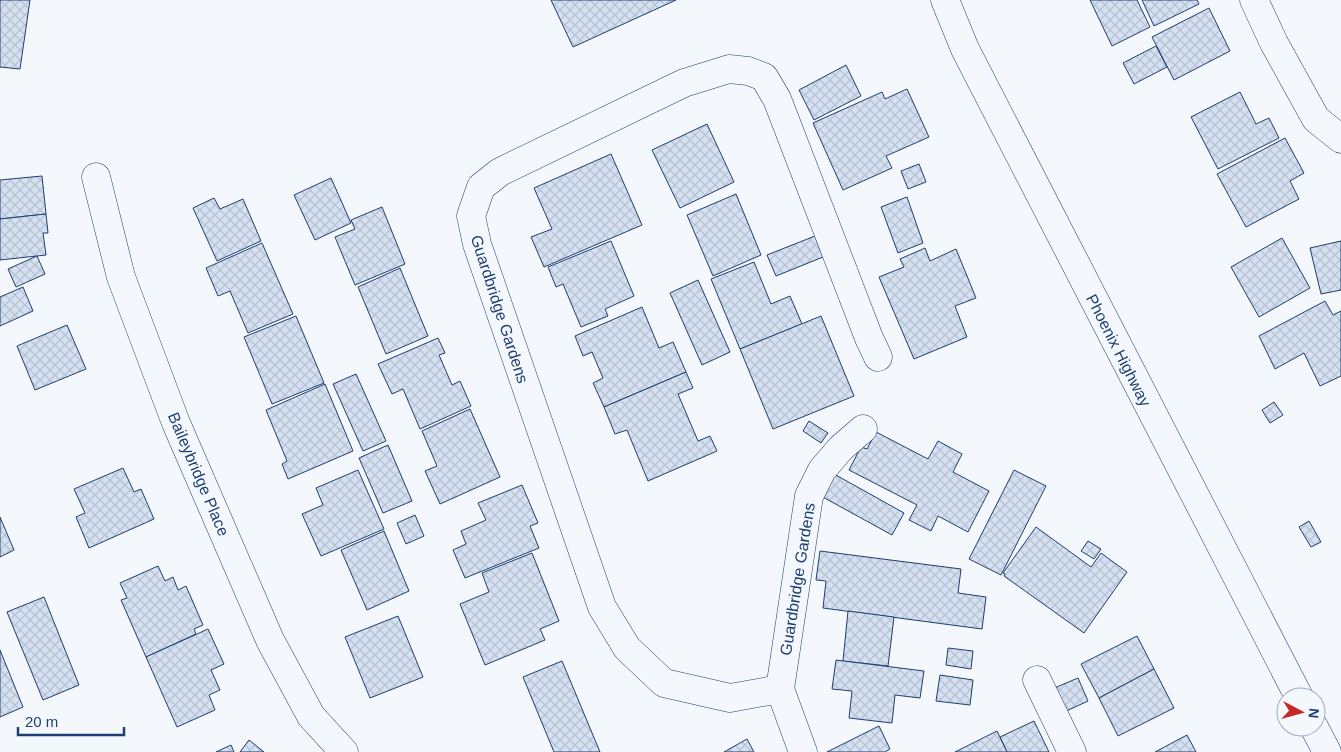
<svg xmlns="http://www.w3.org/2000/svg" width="1341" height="752" font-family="Helvetica,sans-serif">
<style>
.building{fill:url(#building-cross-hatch);stroke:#1d3f73}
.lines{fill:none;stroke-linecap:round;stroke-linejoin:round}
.minor-casing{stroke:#1d3f73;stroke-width:29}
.secondary-casing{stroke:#1d3f73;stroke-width:29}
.minor{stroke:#f4f7fb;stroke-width:28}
.secondary{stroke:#f4f7fb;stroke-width:28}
.labels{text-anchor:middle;stroke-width:4;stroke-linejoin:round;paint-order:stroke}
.street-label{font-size:16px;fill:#1d3f73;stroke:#f4f7fb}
</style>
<defs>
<pattern id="building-cross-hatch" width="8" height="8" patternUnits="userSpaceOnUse" patternTransform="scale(1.25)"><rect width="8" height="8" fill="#d5e0f0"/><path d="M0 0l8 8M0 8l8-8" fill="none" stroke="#b6c1d1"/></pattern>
</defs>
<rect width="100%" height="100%" fill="#f4f7fb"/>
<g class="building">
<path d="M0 0H30L20 69 0 67Z"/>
<path d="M551 0H676L573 47Z"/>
<path d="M1090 0H1137L1150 27 1112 46Z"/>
<path d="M1142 0H1197L1199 4 1154 26Z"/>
<path d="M1209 8 1230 51 1174 80 1152 37Z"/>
<path d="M1156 46 1167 67 1134 84 1123 63Z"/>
<path d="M846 65 861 96 814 120 799 90Z"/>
<path d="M907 89 929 137 886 156 892 168 843 190 813 123 882 92 885 99Z"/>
<path d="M1240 92 1256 124 1269 118 1279 138 1218 169 1191 117Z"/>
<path d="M707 124 734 182 680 208 652 150Z"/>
<path d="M1285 138 1304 173 1290 181 1299 199 1246 227 1217 174Z"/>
<path d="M611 154 642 225 544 267 531 237 552 229 534 188Z"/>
<path d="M919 164 926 182 908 189 901 171Z"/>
<path d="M42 176 46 214 0 219V180Z"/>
<path d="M331 178 351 223 315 240 294 195Z"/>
<path d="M736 194 761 255 713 276 687 215Z"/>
<path d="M907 197 923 243 898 253 881 207Z"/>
<path d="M214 198 220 209 243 199 261 241 217 261 193 208Z"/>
<path d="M382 207 405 264 355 285 335 237 355 229 351 220Z"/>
<path d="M46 214 48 233H43L46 255 0 260V219Z"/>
<path d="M815 236 823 257 776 276 767 255Z"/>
<path d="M1282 238 1310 288 1259 317 1231 267Z"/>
<path d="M611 241 634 296 605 309 608 316 581 327 563 284 556 287 548 267Z"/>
<path d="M1341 241V290L1321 294 1310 248Z"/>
<path d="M262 243 293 314 248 333 230 291 218 296 206 268Z"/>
<path d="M925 248 930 261 956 249 976 298 955 306 967 337 914 359 879 277 904 267 900 259Z"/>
<path d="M37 256 45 274 16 287 8 269Z"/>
<path d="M754 262 771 304 790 296 802 324 740 349 711 279Z"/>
<path d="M400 268 428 336 386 354 358 287Z"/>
<path d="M698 280 730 352 702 365 670 293Z"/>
<path d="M23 287 33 311 0 326V297Z"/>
<path d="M1325 301 1333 315 1341 311V376L1320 386 1304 353 1275 369 1259 336Z"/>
<path d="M642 307 659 348 673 342 686 372 604 407 593 383 603 378 592 352 583 356 575 336Z"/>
<path d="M296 316 324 383 272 404 244 337Z"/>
<path d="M821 316 854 396 773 429 740 349Z"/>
<path d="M67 325 86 369 35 390 17 346Z"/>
<path d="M438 338 445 353 439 355 452 385 460 381 471 406 420 429 403 389 392 394 378 364Z"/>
<path d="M686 372 693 388 678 394 698 441 710 436 717 451 648 481 627 430 615 434 604 407Z"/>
<path d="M356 374 386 441 363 451 333 384Z"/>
<path d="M325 384 353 451 288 479 282 464 287 461 266 410Z"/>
<path d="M1274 402 1283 415 1270 423 1262 410Z"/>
<path d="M470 409 500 477 440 504 425 471 437 466 422 431Z"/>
<path d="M809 421 828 433 821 443 803 431Z"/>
<path d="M876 432 928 459 938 441 962 454 953 472 989 491 968 532 938 516 931 531 909 520 917 505 849 470 861 447 867 449Z"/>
<path d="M388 445 412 501 383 513 359 458Z"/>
<path d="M123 468 134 492 141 489 154 519 89 548 76 517 85 513 74 489Z"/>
<path d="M358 470 384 529 321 556 302 514 323 505 316 488Z"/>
<path d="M1014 470 1046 486 1001 575 969 559Z"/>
<path d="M834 474 904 513 892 535 821 496Z"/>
<path d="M522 485 538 523 530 526 539 548 465 578 453 550 466 544 461 531 486 520 478 503Z"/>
<path d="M415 515 424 536 406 544 397 523Z"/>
<path d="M0 517 14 550 0 557Z"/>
<path d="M1309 521 1321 542 1311 547 1299 527Z"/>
<path d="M1036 527 1091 567 1101 553 1127 572 1084 633 1004 576 1005 574 1003 573Z"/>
<path d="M384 531 409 591 367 610 341 550Z"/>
<path d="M1088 541 1101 549 1094 559 1081 551Z"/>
<path d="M820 551 961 569 958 593 986 597 982 629 823 608 826 581 816 580Z"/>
<path d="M532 553 559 621 540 629 545 640 485 665 460 604 489 592 482 573Z"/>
<path d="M158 566 165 581 173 577 178 590 186 586 203 625 194 629 196 634 146 657 121 600 127 598 120 583Z"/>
<path d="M44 597 79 685 43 700 7 612Z"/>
<path d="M848 611 894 617 888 666 843 661Z"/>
<path d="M398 616 423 677 370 698 345 637Z"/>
<path d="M208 629 224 664 211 670 220 690 209 695 215 710 177 727 146 657Z"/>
<path d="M1137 636 1154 669 1099 698 1081 664Z"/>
<path d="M948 648 973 651 971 669 946 665Z"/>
<path d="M0 650 23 707 0 717Z"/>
<path d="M836 660 924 671 920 698 895 695 892 723 849 718 852 691 832 689Z"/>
<path d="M562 661 600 752H554L523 677Z"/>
<path d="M1154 669 1174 708 1118 736 1099 698Z"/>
<path d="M940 675 973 680 970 705 936 701Z"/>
<path d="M1078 678 1088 701 1062 713 1052 689Z"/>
<path d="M1034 721 1049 752H1007L1000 737Z"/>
<path d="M879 726 890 749 885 752H827Z"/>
<path d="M997 731 1007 752H955Z"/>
<path d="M1187 735 1196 752H1155Z"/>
<path d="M747 739 754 752H724Z"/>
<path d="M249 740 264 752H240Z"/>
<path d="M231 745 234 752H216Z"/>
</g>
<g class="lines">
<defs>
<g id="minor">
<path d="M1254 0 1274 43 1316 119 1341 139"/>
<path d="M96 177 121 277 176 423 270 640 311 716 344 752"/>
<path d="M1037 680 1072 752"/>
<path d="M780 689 730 698 664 683 627 648 602 607 477 244 471 216 481 187 500 172 684 83 729 69 748 71 764 77 777 99 869 338 878 357"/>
<path d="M803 752 780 689 809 496 822 470 841 448 863 429"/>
</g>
<g id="secondary">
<path d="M945 0 965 49 1299 697"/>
<path d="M1314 727 1327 752"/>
</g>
</defs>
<use href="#minor" class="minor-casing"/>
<use href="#secondary" class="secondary-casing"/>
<use href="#minor" class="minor"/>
<use href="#secondary" class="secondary"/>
</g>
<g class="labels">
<g class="street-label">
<text transform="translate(500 309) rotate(72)" y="6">Guardbridge Gardens</text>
<text transform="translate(1119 350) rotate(63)" y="6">Phoenix Highway</text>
<text transform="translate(199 474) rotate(67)" y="6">Baileybridge Place</text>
<text transform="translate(797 579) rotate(-81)" y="6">Guardbridge Gardens</text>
</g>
</g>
<g transform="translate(1301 712) rotate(96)"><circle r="24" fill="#f4f7fb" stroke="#9eadc5"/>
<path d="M0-4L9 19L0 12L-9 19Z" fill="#c62828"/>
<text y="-8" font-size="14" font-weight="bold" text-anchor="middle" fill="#1d3f73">N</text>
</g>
<path d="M18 727v8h106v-8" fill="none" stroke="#1d3f73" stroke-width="2.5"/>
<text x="25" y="727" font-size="15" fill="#1d3f73" stroke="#f4f7fb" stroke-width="4" paint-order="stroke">20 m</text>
</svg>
